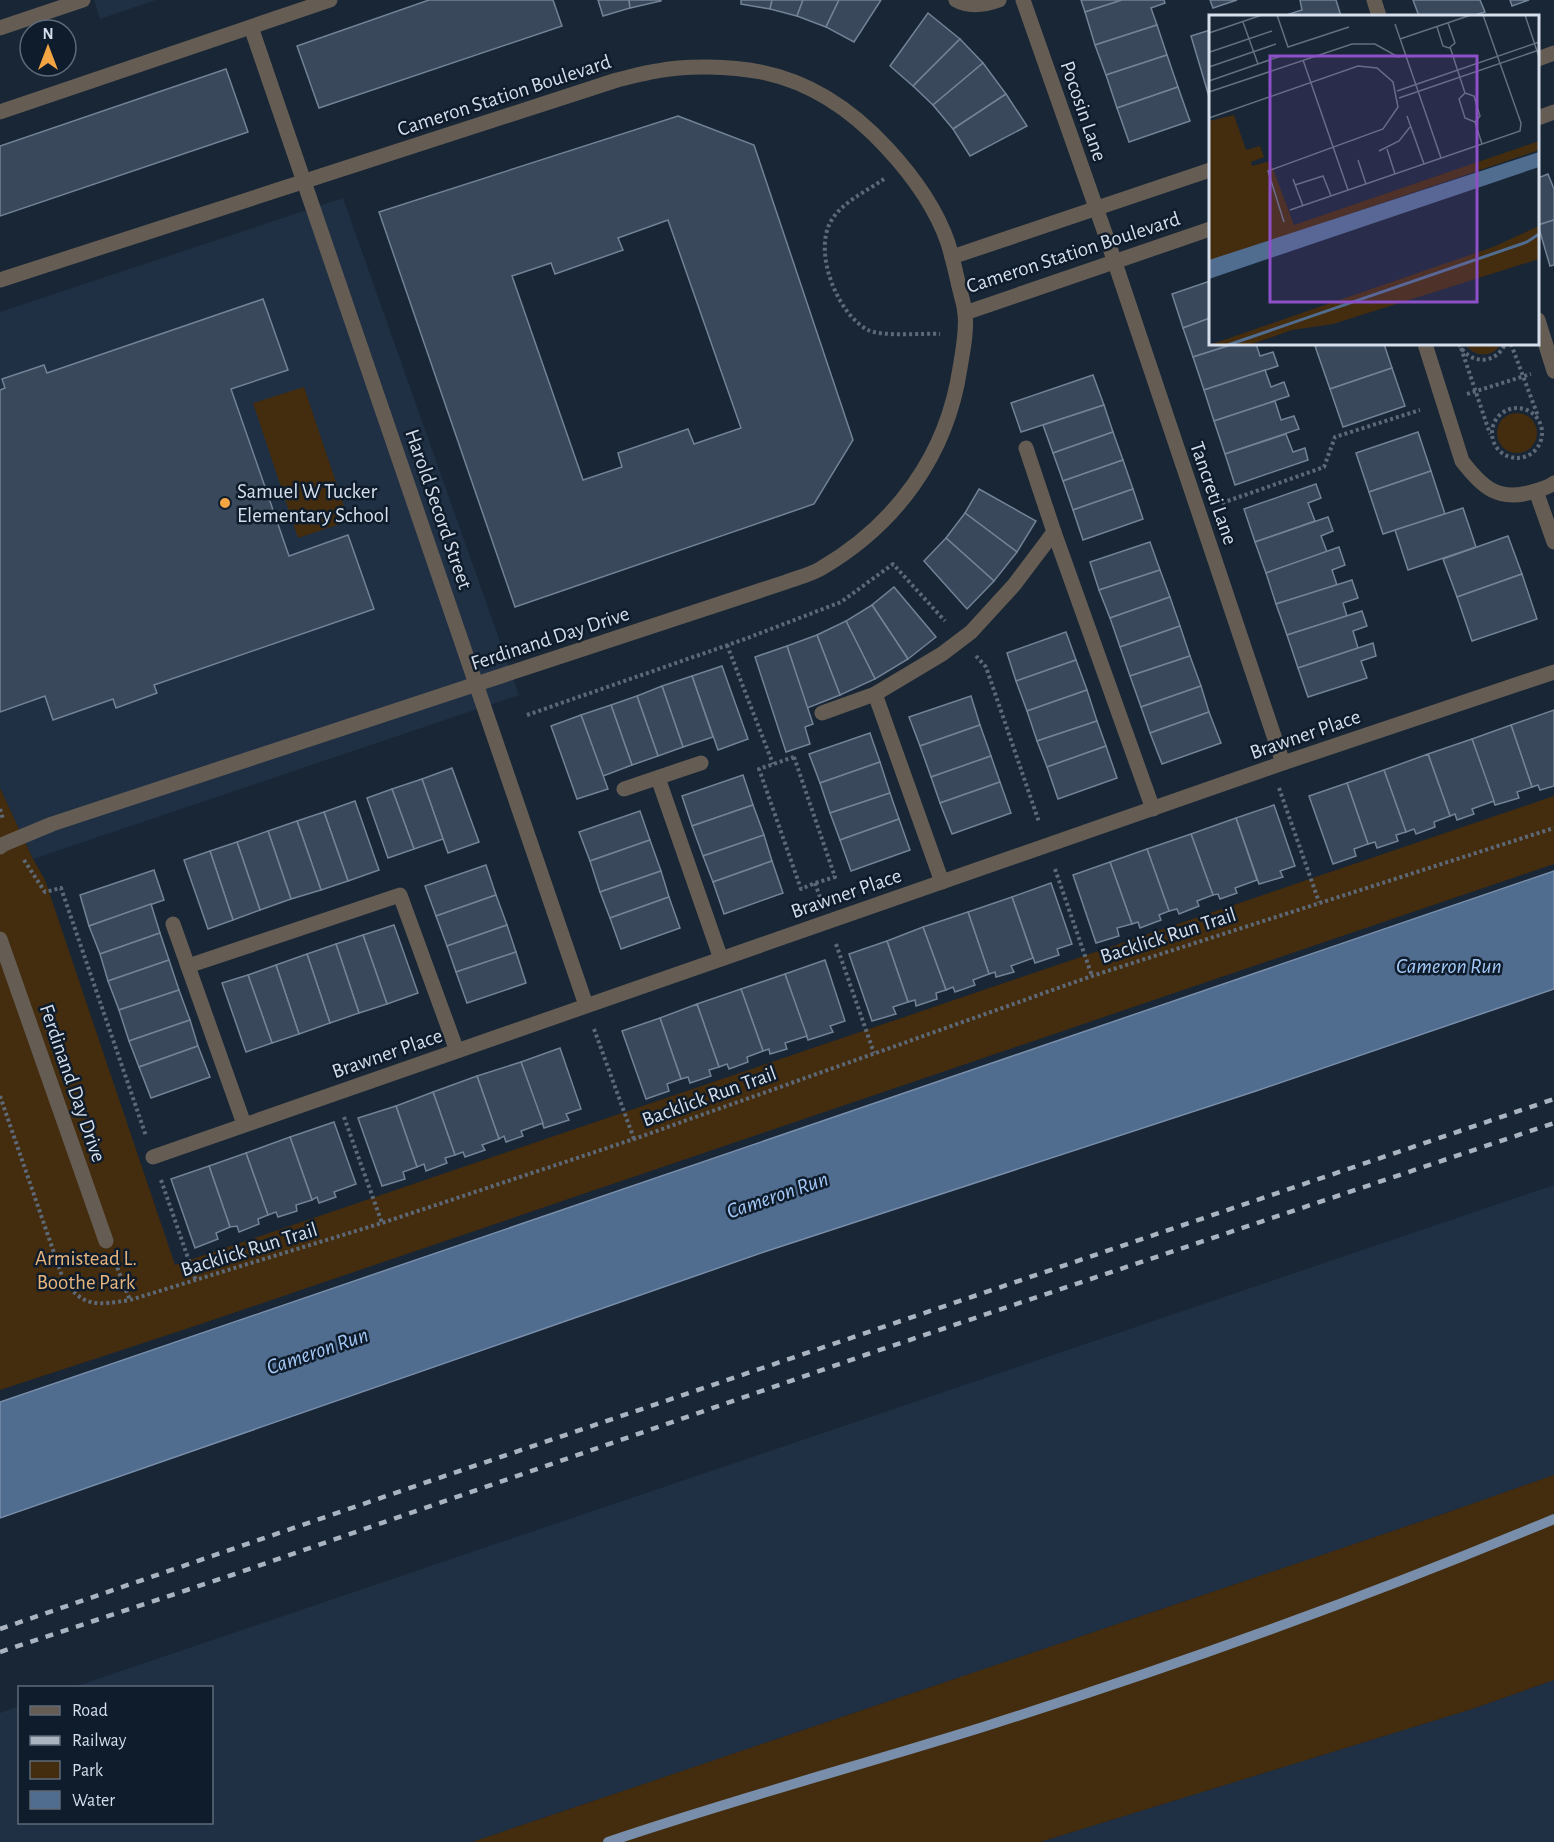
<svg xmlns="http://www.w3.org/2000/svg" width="1554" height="1842" font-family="'Alegreya Sans',sans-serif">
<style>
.built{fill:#1f3045}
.green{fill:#442c0e}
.water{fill:#506c8f;stroke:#788eaa;stroke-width:1.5}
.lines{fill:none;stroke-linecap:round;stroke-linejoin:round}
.stream{stroke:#788eaa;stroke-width:10}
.building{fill:#39485a;stroke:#728297;stroke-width:1.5;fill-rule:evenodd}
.path{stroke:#5d6977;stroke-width:4;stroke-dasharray:3 3;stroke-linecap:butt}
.minor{stroke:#655d54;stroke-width:15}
.rail{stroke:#a9b4c0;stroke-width:4.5;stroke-dasharray:8 8;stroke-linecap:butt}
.poi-dot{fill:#f3a443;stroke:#0f1c2c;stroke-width:2}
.labels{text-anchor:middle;stroke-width:5;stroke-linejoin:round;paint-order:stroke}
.street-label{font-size:21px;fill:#d5deea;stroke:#0f1c2c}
.poi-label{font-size:21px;fill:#d5deea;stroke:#0f1c2c;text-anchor:start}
.park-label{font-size:21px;fill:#e8b47b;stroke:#0f1c2c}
.water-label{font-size:22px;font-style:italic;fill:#a4c8f6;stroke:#0f1c2c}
.inset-river{fill:none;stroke:#506c8f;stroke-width:3}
.inset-road{fill:none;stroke:#64707e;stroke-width:1.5}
.view{fill:#8d50c8;fill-opacity:0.15;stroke:#8d50c8;stroke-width:3}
.inset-edge{fill:none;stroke:#d5deea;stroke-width:3}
</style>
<rect width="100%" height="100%" fill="#182636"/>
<g class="built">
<path d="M94 0H156L100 19Z"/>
<path d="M343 198 519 695 33 859 0 788V312Z"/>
<path d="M1554 1185V1475L1443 1514 472 1842H0V1713L19 1706 20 1822H212V1688L74 1687Z"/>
<path d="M1554 1680V1842H1040L1472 1709Z"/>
</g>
<g class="green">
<path d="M1465 344H1501C1492 358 1475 358 1465 344Z"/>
<path d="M304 387 349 521 298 538 253 403Z"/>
<circle cx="1517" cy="433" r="20"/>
<path d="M0 788 33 859 45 880 175 1265 1554 796V864L195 1326 0 1390Z"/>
<path d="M1554 1475V1680L1472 1709 1040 1842H472L1443 1514Z"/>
</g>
<path class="water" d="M1554 871V989L1256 1091 767 1251 0 1518V1402Z"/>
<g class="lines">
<path class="stream" d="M608 1842C732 1800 858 1766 983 1727 1176 1666 1367 1597 1554 1519"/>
</g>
<g class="building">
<path d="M429 0H553L562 26 319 108 297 46Z"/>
<path d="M598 0H629L630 8 603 16Z"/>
<path d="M629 0H661V1L630 8Z"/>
<path d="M741 0H772L770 9 741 4Z"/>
<path d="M772 0H803L797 16 770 9Z"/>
<path d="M803 0H839L826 27 797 16Z"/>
<path d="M839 0H881L854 42 826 27Z"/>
<path d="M1081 0H1122L1085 12Z"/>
<path d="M1122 0H1164L1165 3 1151 8 1157 25 1095 45 1085 12Z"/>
<path d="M1210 0H1237L1213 8Z"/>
<path d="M1300 0H1336L1341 16H1286V15L1302 10Z"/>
<path d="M1413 0H1480L1485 12 1471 16H1419Z"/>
<path d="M1510 0H1529L1512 6Z"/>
<path d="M928 13 960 39 913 86 890 66Z"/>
<path d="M1157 25 1167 55 1106 75 1095 45Z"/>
<path d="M1210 30V100L1191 36Z"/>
<path d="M960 39 983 63 933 105 913 86Z"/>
<path d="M1167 55 1178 87 1117 108 1106 75Z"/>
<path d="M983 63 1006 94 953 129 933 105Z"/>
<path d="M226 69 248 132 0 216V146Z"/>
<path d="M1178 87 1190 121 1129 142 1117 108Z"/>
<path d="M1006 94 1027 126 970 156 953 129Z"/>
<path d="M678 116 754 145 853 440 814 504 515 607 379 212ZM668 220 741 428 694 444 688 429 618 453 622 467 583 480 512 276 551 263 555 274 623 250 618 238Z"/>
<path d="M1548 174 1554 189V220L1538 225V178Z"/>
<path d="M1554 220V265L1550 266 1538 225Z"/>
<path d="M1210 281V318L1183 328 1172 294Z"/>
<path d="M263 299 288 370 231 389 289 556 348 535 374 609 154 685 157 693 116 708 113 699 53 720 45 696 0 712V390L5 388 2 379 44 365 47 373Z"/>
<path d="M1210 318V344H1234L1193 357 1183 328Z"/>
<path d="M1234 344H1256L1260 356 1273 352 1278 366 1204 390 1193 357Z"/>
<path d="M1324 344H1384L1392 368 1330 389 1315 346Z"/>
<path d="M1392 368 1405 406 1343 427 1330 389Z"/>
<path d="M1265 370 1271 387 1284 382 1289 396 1214 421 1204 390Z"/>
<path d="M1093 375 1104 405 1021 432 1011 403Z"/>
<path d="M1275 401 1281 420 1294 416 1299 429 1225 454 1214 421Z"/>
<path d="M1104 405 1113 432 1053 453 1043 425Z"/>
<path d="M1113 432 1123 460 1063 481 1053 453Z"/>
<path d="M1418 432 1431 471 1369 492 1356 453Z"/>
<path d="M1286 434 1293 452 1305 448 1308 460 1235 485 1225 454Z"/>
<path d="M1123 460 1133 489 1073 510 1063 481Z"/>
<path d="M1431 471 1445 514 1383 534 1369 492Z"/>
<path d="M1316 484 1321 498 1308 503 1315 521 1255 542 1244 509Z"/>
<path d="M979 489 1036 521 1017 552 965 513Z"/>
<path d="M1133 489 1143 519 1083 540 1073 510Z"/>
<path d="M1463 508 1476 547 1408 570 1395 530Z"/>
<path d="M965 513 1017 552 994 581 946 538Z"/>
<path d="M1328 517 1333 531 1321 536 1327 552 1266 573 1255 542Z"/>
<path d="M1508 536 1522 574 1457 597 1443 559Z"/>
<path d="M946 538 994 581 967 609 924 561Z"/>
<path d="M1150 542 1160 570 1099 590 1090 562Z"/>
<path d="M1339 547 1345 565 1332 570 1337 585 1276 604 1266 573Z"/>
<path d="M1160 570 1170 597 1110 618 1099 590Z"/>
<path d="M1522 574 1537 619 1472 641 1457 597Z"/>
<path d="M1352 580 1358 598 1343 603 1347 616 1287 635 1276 604Z"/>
<path d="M894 587 936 637 908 659 872 605Z"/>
<path d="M1170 597 1180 626 1120 647 1110 618Z"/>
<path d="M872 605 908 659 875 679 846 621Z"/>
<path d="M1362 611 1367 626 1353 631 1358 648 1298 668 1287 635Z"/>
<path d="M846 621 875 679 840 695 817 635Z"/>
<path d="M1180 626 1190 656 1130 676 1120 647Z"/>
<path d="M1066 632 1076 660 1016 681 1007 653Z"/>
<path d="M817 635 840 695 807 708 787 646Z"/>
<path d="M1373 643 1376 656 1361 661 1367 678 1308 697 1298 668Z"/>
<path d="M787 646 813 724 805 727 810 744 786 752 755 657Z"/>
<path d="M1190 656 1201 686 1141 707 1130 676Z"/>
<path d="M1076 660 1087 690 1027 711 1016 681Z"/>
<path d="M722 666 748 739 718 750 692 676Z"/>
<path d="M692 676 713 737 683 747 662 686Z"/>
<path d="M662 686 683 747 658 756 637 696Z"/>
<path d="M1201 686 1209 712 1150 733 1141 707Z"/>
<path d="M1087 690 1097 721 1037 741 1027 711Z"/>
<path d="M637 696 658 756 632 765 611 705Z"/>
<path d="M971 696 980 725 920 746 909 717Z"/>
<path d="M611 705 632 765 603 776 581 715Z"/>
<path d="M1554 710V786L1540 790 1538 785 1532 787 1511 725Z"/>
<path d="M1209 712 1221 743 1162 764 1150 733Z"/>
<path d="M581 715 608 789 577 799 551 726Z"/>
<path d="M1097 721 1106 746 1047 767 1037 741Z"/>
<path d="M980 725 991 756 931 777 920 746Z"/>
<path d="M1511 725 1532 787 1517 792 1519 798 1495 805 1472 739Z"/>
<path d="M870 733 880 762 820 783 809 754Z"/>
<path d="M1472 739 1494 801 1472 809 1474 814 1457 820 1455 814 1450 816 1428 754Z"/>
<path d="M1106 746 1117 778 1058 799 1047 767Z"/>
<path d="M1428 754 1450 816 1434 822 1435 827 1416 834 1414 829 1406 832 1384 770Z"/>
<path d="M991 756 1000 782 940 803 931 777Z"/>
<path d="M880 762 890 793 830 813 820 783Z"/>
<path d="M452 768 479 842 448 853 422 779Z"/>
<path d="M1384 770 1406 832 1396 835 1398 841 1377 848 1375 842 1368 844 1347 783Z"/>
<path d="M743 775 753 805 692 826 682 796Z"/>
<path d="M422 779 443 839 414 849 392 789Z"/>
<path d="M1000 782 1011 813 952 834 940 803Z"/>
<path d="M1347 783 1368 844 1354 849 1356 856 1333 864 1309 796Z"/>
<path d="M392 789 414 849 388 858 367 798Z"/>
<path d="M890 793 899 819 840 840 830 813Z"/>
<path d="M355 801 379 870 348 881 324 812Z"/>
<path d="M753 805 764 835 703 856 692 826Z"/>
<path d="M1274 805 1295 866 1280 871 1283 877 1259 884 1236 818Z"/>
<path d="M640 811 650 840 590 861 579 832Z"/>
<path d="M324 812 348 881 321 890 297 821Z"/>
<path d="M1236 818 1257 880 1235 888 1237 893 1220 899 1218 894 1213 895 1191 834Z"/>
<path d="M899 819 910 850 851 871 840 840Z"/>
<path d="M297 821 321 890 291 899 268 831Z"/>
<path d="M268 831 291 899 260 910 237 842Z"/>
<path d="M1191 834 1213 895 1197 901 1199 906 1179 914 1177 909 1169 911 1147 849Z"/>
<path d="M764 835 772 861 713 882 703 856Z"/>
<path d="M650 840 661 871 600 892 590 861Z"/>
<path d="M237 842 260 910 233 920 210 851Z"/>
<path d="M1147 849 1169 911 1159 915 1161 920 1140 928 1138 922 1132 924 1110 862Z"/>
<path d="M210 851 233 920 208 929 184 860Z"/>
<path d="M772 861 783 893 724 914 713 882Z"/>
<path d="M1110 862 1132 924 1117 928 1119 936 1096 943 1073 875Z"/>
<path d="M486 865 496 895 436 916 425 886Z"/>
<path d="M154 870 164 900 89 926 80 895Z"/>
<path d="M661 871 669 897 610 918 600 892Z"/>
<path d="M1051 883 1072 944 1057 949 1059 955 1035 963 1012 897Z"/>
<path d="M496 895 507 925 447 946 436 916Z"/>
<path d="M669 897 680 928 621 949 610 918Z"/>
<path d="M1012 897 1033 958 1011 966 1014 972 996 977 995 972 989 974 968 912Z"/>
<path d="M151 904 160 933 100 954 89 926Z"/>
<path d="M968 912 989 974 973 980 975 985 955 992 953 987 946 990 923 927Z"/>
<path d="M394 925 418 993 387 1004 363 935Z"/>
<path d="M507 925 516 952 456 972 447 946Z"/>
<path d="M923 927 946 990 936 993 937 999 916 1006 915 1000 908 1002 887 941Z"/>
<path d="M160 933 169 960 108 981 100 954Z"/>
<path d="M363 935 387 1004 359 1013 336 944Z"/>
<path d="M887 941 908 1002 893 1007 896 1014 872 1021 849 954Z"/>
<path d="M336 944 359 1013 330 1023 307 954Z"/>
<path d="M516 952 526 983 467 1003 456 972Z"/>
<path d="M307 954 330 1023 299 1034 276 965Z"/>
<path d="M169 960 179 990 119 1010 108 981Z"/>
<path d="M825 960 845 1021 830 1026 833 1032 808 1040 785 974Z"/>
<path d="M276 965 299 1034 272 1043 248 975Z"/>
<path d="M785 974 807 1036 785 1043 787 1049 770 1054 769 1049 763 1051 741 989Z"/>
<path d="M248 975 272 1043 246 1052 222 983Z"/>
<path d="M741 989 763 1051 747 1057 748 1062 729 1069 727 1064 719 1067 697 1004Z"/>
<path d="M179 990 190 1020 129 1041 119 1010Z"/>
<path d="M697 1004 719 1067 709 1070 711 1076 690 1083 688 1077 681 1079 660 1018Z"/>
<path d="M660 1018 681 1079 667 1084 669 1091 646 1099 622 1031Z"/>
<path d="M190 1020 198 1046 139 1067 129 1041Z"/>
<path d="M198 1046 210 1077 151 1098 139 1067Z"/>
<path d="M560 1048 581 1109 566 1114 569 1120 544 1128 521 1062Z"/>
<path d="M521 1062 543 1123 521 1131 523 1136 506 1142 504 1136 499 1139 477 1076Z"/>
<path d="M477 1076 499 1139 482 1145 485 1150 465 1157 463 1152 455 1155 433 1092Z"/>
<path d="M433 1092 455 1155 445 1158 447 1163 426 1171 424 1164 417 1167 396 1106Z"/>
<path d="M396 1106 417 1167 403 1172 405 1179 382 1186 358 1118Z"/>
<path d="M334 1122 356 1184 334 1192 336 1197 319 1203 317 1197 312 1200 290 1137Z"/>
<path d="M290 1137 312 1200 296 1205 297 1211 278 1217 276 1212 268 1215 246 1153Z"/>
<path d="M246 1153 268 1215 258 1219 259 1224 239 1232 237 1226 230 1227 209 1166Z"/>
<path d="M209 1166 230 1227 216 1233 218 1239 195 1248 171 1179Z"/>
</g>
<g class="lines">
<g class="path">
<path d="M884 179C867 191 842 202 831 221 813 252 837 314 868 330 882 337 922 333 940 334"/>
<path d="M1459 344C1469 365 1496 365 1505 344"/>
<path d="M1511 344 1538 416"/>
<path d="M1461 348 1490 434"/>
<path d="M1467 394 1531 374"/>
<circle cx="1517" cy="433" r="25"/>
<path d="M1222 503 1324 467 1335 437 1420 410"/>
<path d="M727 645 773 764"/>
<path d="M976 656 986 667 1039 822"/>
<path d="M527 715 745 639 841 602 893 564 945 621"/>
<path d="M794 757 835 877 815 883 801 889 759 769Z"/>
<path d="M1279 788 1319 902"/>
<path d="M0 809 3 819"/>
<path d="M24 860 45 892 61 888 146 1136"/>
<path d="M1055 869 1092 976"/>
<path d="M815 883 821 900"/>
<path d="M836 944 874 1053"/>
<path d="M594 1029 634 1139"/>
<path d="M0 1096 63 1279C83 1308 98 1305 130 1300L382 1223 634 1139 1092 976 1554 828"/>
<path d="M344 1117 382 1223"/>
<path d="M161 1180 196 1281"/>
<path d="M115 1262 130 1300"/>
</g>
<g class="minor">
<path d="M956 0C970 8 985 5 999 0"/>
<path d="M1023 0 1106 236 1283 763"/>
<path d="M1374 0 1379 16"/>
<path d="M251 27 586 1005"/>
<path d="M0 28 83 0"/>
<path d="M1538 59 1554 53"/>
<path d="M0 112 330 0"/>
<path d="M1538 118 1554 112"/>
<path d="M952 257 1210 170"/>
<path d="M0 280 617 80C630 77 643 73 657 71 687 65 730 66 761 72 811 82 853 111 887 148 912 175 936 208 948 243 952 256 955 269 958 282 960 292 964 303 965 313 967 331 963 350 960 368 947 455 896 525 820 569 809 575 797 578 786 582L52 824 4 844 0 847"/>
<path d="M965 313 1210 229"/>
<path d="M1538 320 1554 371"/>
<path d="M1425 344 1462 461C1482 487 1498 502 1532 492 1539 490 1547 488 1554 483"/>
<path d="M1026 448 1054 532 1153 809"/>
<path d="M1536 491 1554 542"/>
<path d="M875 694 942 882"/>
<path d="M822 713 875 694 942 654 971 632 1014 585 1054 532"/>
<path d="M658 778 721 959"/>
<path d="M624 789 701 763"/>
<path d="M173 924 244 1124"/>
<path d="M0 939 106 1241"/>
<path d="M188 966 400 895 457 1051"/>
<path d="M153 1157 1283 763 1554 672"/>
</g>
<g class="rail">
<path d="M0 1629 430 1481 1554 1099"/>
<path d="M0 1652 232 1575 868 1354 1554 1123"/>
</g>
</g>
<circle class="poi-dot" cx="225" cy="503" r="6"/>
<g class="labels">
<g class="street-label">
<text transform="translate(504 95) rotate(-18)" y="7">Cameron Station Boulevard</text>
<text transform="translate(1084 111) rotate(71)" y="7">Pocosin Lane</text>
<text transform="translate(1073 252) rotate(-18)" y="7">Cameron Station Boulevard</text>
<text transform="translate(1214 493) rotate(71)" y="7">Tancreti Lane</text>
<text transform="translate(439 509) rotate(71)" y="7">Harold Secord Street</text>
<text transform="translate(550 638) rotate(-18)" y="7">Ferdinand Day Drive</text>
<text transform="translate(1305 734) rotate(-19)" y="7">Brawner Place</text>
<text transform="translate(846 893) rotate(-19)" y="7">Brawner Place</text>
<text transform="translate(1168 935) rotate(-18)" y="7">Backlick Run Trail</text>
<text transform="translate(387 1053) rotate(-19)" y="7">Brawner Place</text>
<text transform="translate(73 1083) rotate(71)" y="7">Ferdinand Day Drive</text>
<text transform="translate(709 1096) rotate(-20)" y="7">Backlick Run Trail</text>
<text transform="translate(249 1249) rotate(-17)" y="7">Backlick Run Trail</text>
</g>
<g class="poi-label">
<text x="237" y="498">Samuel W Tucker<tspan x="237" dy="24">Elementary School</tspan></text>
</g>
<g class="park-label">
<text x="86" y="1265">Armistead L.<tspan x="86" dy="24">Boothe Park</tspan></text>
</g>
<g class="water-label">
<text x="1449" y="973">Cameron Run</text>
<text transform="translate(777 1194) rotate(-19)" y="8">Cameron Run</text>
<text transform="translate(317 1350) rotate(-19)" y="8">Cameron Run</text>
</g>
</g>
<g transform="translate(1209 15)">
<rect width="330" height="330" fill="#182636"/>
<path d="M25 100 37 135 51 131 55 142 42 147 43 151 61 146 85 210 330 126V135L4 245H0V106ZM330 211V244L124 309 83 315 40 330H0L284 232Z" fill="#442c0e"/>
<path d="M330 137V152L0 264V245Z" fill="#506c8f"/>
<path class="inset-river" d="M19 330 318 227 330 219"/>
<path class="inset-road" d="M68 0 79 32 140 12M316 0 330 42M34 7 49 49M186 9 232 143M228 12 234 31 240 33 246 28 239 8M0 18 53 0M191 24 262 0M241 32 256 78M1 37 63 16M94 45 139 175M0 52 67 29M0 66 72 41M188 76 330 27M0 77 143 29H166L189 42 197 40M256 78 250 84 256 103 266 107M256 78 265 81 271 101 266 107M190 83 330 35M198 101 215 149M0 103 149 51 168 53 184 67 189 92 174 114 59 156 75 207M266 107 273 129M178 134 186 159M170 136 190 126 201 112M149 145 157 169M84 164 94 191M86 170 114 161 122 181M81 195 311 116 312 108 274 0"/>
<path class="view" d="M61 41H268V287H61Z"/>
<rect width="330" height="330" class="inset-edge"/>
</g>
<rect x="18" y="1686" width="195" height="138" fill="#0f1c2c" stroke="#5e6a78" stroke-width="1.5"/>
<rect x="30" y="1706" width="30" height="9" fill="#655d54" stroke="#5e6a78" stroke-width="1.5"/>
<text x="72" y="1716" font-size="18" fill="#d5deea">Road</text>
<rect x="30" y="1736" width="30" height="9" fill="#a9b4c0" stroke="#5e6a78" stroke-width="1.5"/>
<text x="72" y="1746" font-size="18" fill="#d5deea">Railway</text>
<rect x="30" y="1761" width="30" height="18" fill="#442c0e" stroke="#5e6a78" stroke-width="1.5"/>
<text x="72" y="1776" font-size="18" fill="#d5deea">Park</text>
<rect x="30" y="1791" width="30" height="18" fill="#506c8f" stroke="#5e6a78" stroke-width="1.5"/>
<text x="72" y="1806" font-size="18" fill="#d5deea">Water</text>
<g transform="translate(48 48)"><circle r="28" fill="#0f1c2c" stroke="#5e6a78" stroke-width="1.5"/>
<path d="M0-4.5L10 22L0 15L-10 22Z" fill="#f3a443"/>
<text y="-9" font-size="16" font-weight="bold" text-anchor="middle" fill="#d5deea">N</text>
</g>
</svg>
